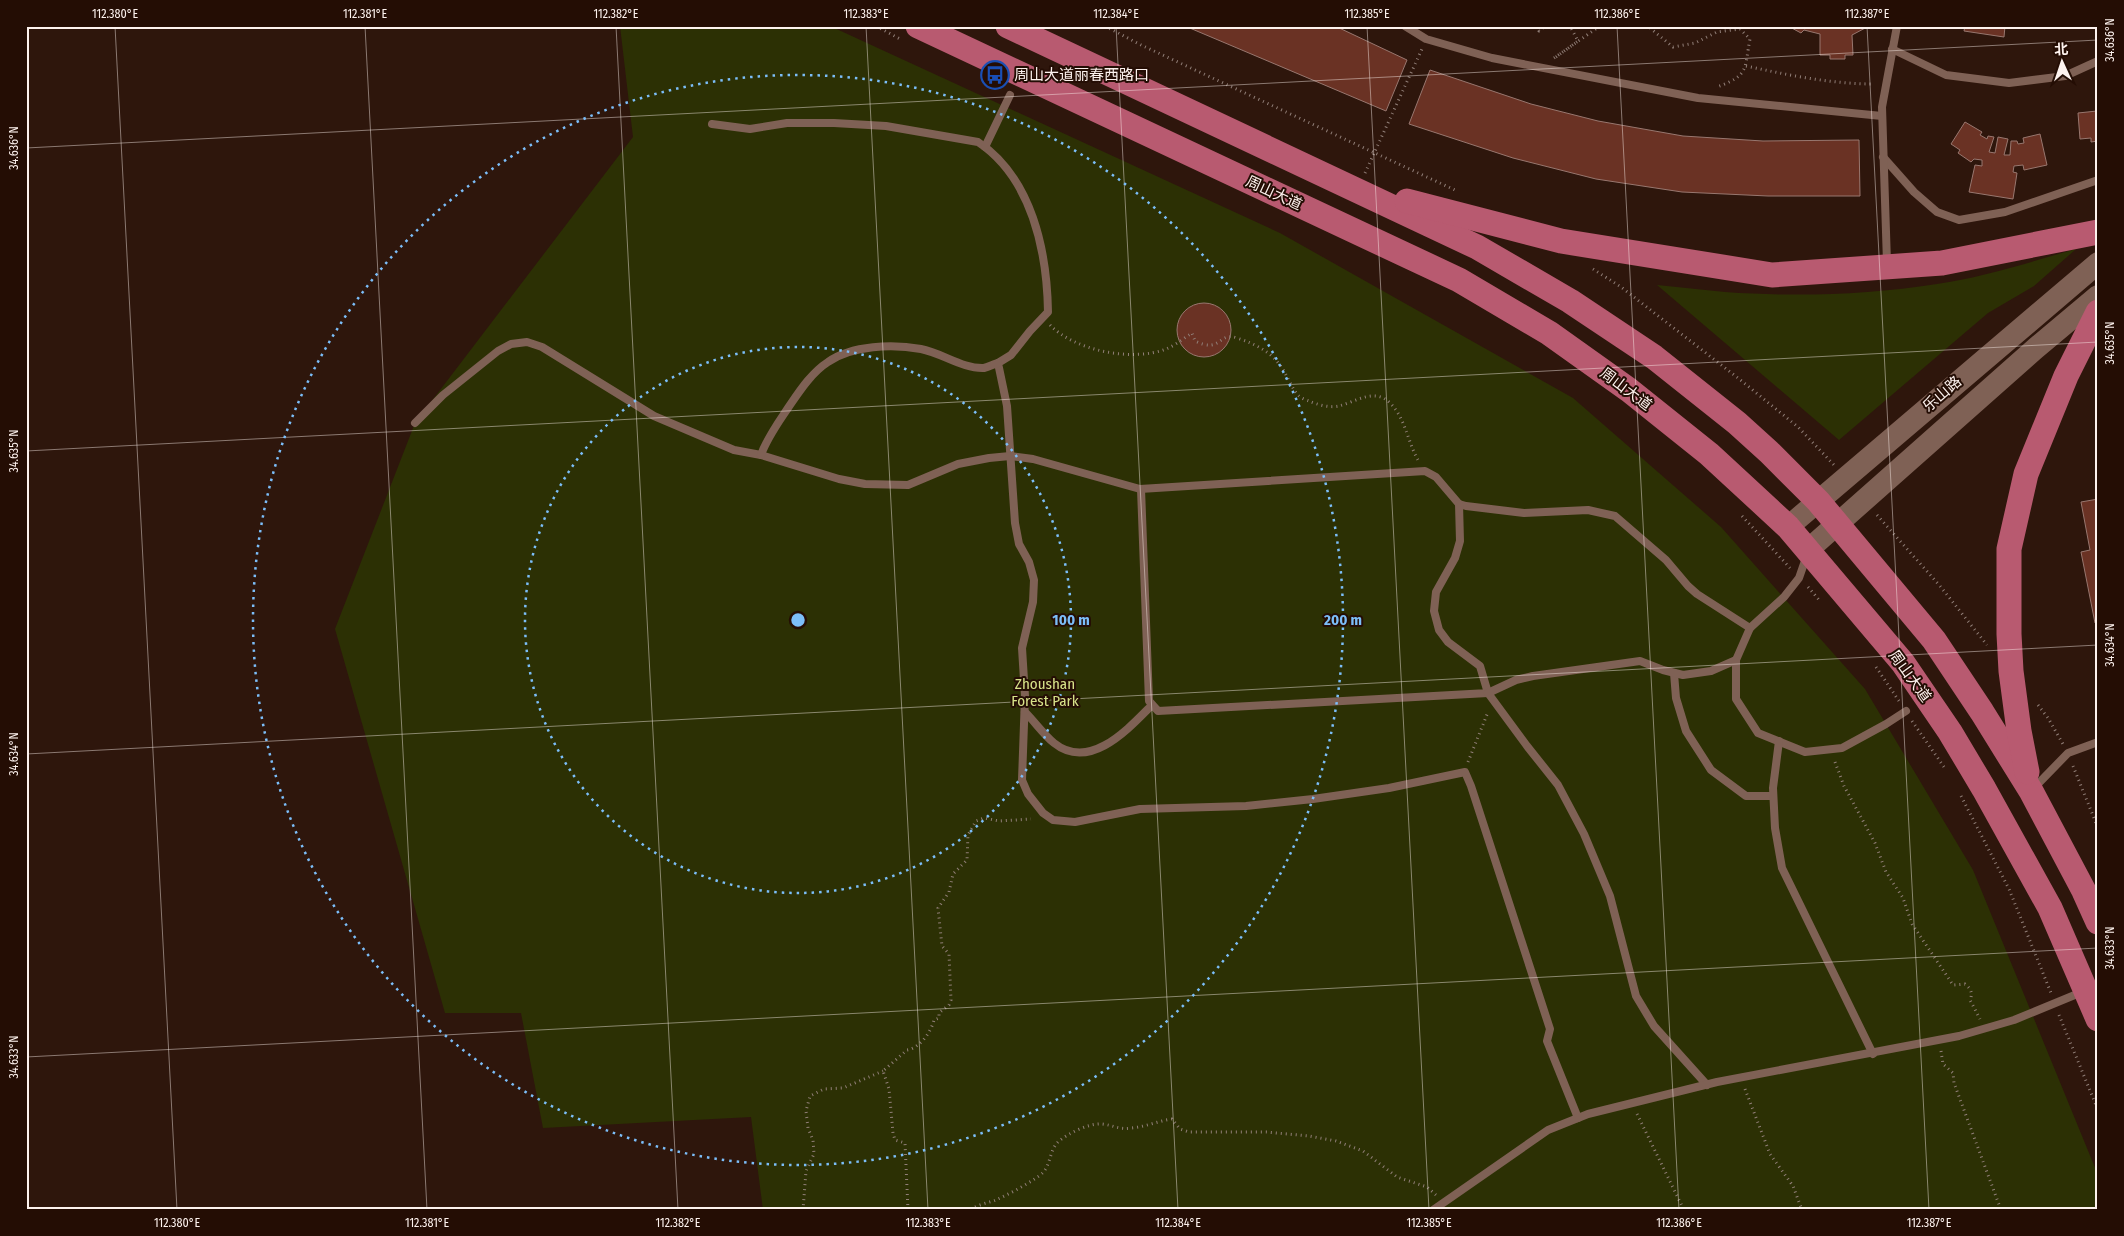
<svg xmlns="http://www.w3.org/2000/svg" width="2124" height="1236" font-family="'Fira Sans Condensed','Noto Sans SC',sans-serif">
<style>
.green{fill:#2c3004}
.building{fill:#6a3224;stroke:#98776f}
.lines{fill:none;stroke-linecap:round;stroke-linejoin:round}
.path{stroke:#917f78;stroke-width:3;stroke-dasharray:1 4;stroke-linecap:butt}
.service{stroke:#7f6155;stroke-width:8}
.secondary{stroke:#7f6155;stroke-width:22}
.primary{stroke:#b85a70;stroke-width:25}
.ticks{fill:none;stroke:#fdf2ee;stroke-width:1;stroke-opacity:0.45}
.ring{fill:none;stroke:#7cbef9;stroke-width:2.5;stroke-dasharray:2.5 5}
.labels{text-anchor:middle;stroke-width:4;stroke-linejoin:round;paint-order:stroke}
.poi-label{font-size:15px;fill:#fdf2ee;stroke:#240d04;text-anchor:start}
.street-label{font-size:15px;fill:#fdf2ee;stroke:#240d04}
.park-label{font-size:15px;fill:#d7e289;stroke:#240d04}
.centre{fill:#7cbef9;stroke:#240d04;stroke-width:2.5}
.ring-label{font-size:15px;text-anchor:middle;font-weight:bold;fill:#7cbef9;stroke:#240d04;stroke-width:4;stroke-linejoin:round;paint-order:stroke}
.neatline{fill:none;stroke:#fdf2ee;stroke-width:2}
.ticks-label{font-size:12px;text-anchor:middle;fill:#fdf2ee}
</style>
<rect width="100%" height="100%" fill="#2e160c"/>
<g class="green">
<path d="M620 26H830L1280 233 1573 398 1721 527 1865 689 1973 870 2098 1175V1210H763L751 1117 543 1128 521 1013H445L335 629 415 423 633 137Z"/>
<path d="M2076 249 2034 286 1988 313 1839 440 1657 285C1680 287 1702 290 1725 292 1795 297 1867 295 1937 284 1984 277 2030 262 2076 249Z"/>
</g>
<g class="building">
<path d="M1185 26H1335L1407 60 1386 111Z"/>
<path d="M1788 26H1869L1852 35 1853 55H1845V59H1830V55H1820V34L1804 30 1801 33Z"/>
<path d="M1965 26H2005L2004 37 1964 31Z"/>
<path d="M1430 70 1531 104 1598 121 1683 136 1763 141 1859 140 1860 196H1768L1682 192 1596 179 1513 158 1409 124Z"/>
<path d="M2097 111 2098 141 2091 142V138L2080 139 2078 113Z"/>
<path d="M1965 122 1982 132 1980 135 1987 139 1988 136 1994 137 1989 152 1995 153 1998 137 2008 139 2004 155H2010L2011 141H2017L2018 144 2024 143 2023 138 2040 134 2047 165 2024 170 2023 165 2014 166 2013 172 2017 173 2013 199 1969 192 1975 165 1982 166V160L1974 159 1971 162 1958 153 1960 150 1951 144Z"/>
<circle cx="1204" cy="330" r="27"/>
<path d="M2098 499V623H2095L2081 552 2090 550 2081 502Z"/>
</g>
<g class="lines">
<g class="path">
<path d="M876 26 900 39"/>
<path d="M1105 26 1141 45 1455 190"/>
<path d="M1442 26 1444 29 1448 26"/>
<path d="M1536 26 1539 31 1545 26"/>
<path d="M1645 26 1650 28 1673 47 1695 43 1717 32 1740 29 1750 39C1744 69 1750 75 1717 87"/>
<path d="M1556 57 1578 41 1570 26"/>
<path d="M1554 58 1600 26"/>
<path d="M1746 66C1788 75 1831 84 1874 84"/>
<path d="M1365 173 1422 49"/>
<path d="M1593 269 1621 287 1738 378 1798 427 1834 465"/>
<path d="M1050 325C1075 351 1133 362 1166 349 1176 345 1184 338 1192 333L1195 341C1222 354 1218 331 1237 338 1258 345 1274 353 1285 373 1289 380 1293 390 1299 396 1301 398 1306 400 1309 401 1318 405 1330 408 1339 406 1355 402 1374 388 1389 402 1406 418 1407 441 1418 460"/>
<path d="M1877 515 1940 586 1987 645"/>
<path d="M1742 516 1790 568"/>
<path d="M1808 587 1820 601"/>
<path d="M1876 667 1899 701"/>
<path d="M2038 705 2048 718 2063 744"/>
<path d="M1912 721 1944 767"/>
<path d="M1468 762 1488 712"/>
<path d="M1835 762 1844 786 1875 843 1886 872 1903 898 1912 924 1953 985 1965 984C1971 989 1973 993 1970 1000L1980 1019"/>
<path d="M2073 766 2098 828"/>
<path d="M1961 796 2009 889 2051 993"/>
<path d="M2059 1015 2098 1110"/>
<path d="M1941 1051 1943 1064 1953 1073 1954 1083 2001 1210"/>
<path d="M1745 1089 1770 1154 1793 1186 1802 1210"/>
<path d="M1637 1114 1684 1210"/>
<path d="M803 1210 806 1171 814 1154 813 1140 808 1128 806 1111 810 1096 824 1089 843 1088 883 1071"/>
<path d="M908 1210 905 1143 895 1140 893 1133 889 1089 883 1071 907 1050C920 1048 931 1032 934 1020L939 1018V1013L949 1005 951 1000 949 954 942 946 938 908 949 892 953 874 967 860 968 835 976 821 984 818 999 821 1031 819"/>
<path d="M971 1210C978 1204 988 1203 996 1200 1011 1193 1026 1185 1039 1176 1052 1167 1048 1151 1059 1141 1069 1133 1089 1123 1102 1124 1113 1125 1119 1130 1131 1128 1145 1127 1158 1121 1172 1119L1180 1129 1189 1132H1266L1309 1136 1336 1141 1363 1151 1397 1177 1427 1187 1436 1195"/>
</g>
<g class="service">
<path d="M1405 26 1426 39 1492 58 1698 98 1882 116"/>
<path d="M1892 49 1946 75 2009 83 2065 76 2098 61"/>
<path d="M712 124 750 129 787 123H834L886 126 978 142C1032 178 1047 251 1048 312L1030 331 1011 355 998 363 1007 406 1015 523 1019 544 1029 562 1034 580 1033 602 1022 648 1025 696 1022 780 1028 794 1043 813 1053 820 1075 822 1140 809 1246 806 1313 799 1389 788 1465 772 1471 786 1550 1029 1547 1041 1578 1118"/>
<path d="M985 147 1010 95"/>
<path d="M1883 157 1914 192 1937 212 1959 220 2005 212 2098 180"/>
<path d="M1887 263 1882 107 1897 26"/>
<path d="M415 423 443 395 498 351 511 344 527 342 542 347 654 416 734 450 761 455 839 479 865 484 908 485 958 464 989 458 1010 456 1033 459 1140 489 1425 471 1436 477 1459 504 1466 506 1524 513 1588 510 1615 516 1666 560 1688 586 1697 594 1750 628"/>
<path d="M761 455C767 438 778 423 788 408 799 392 811 373 828 362 852 345 893 344 921 349 942 353 963 369 984 368 988 367 994 364 998 363"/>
<path d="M1141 489 1149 701 1158 711 1488 693 1480 666 1448 642 1439 630 1434 611 1436 592 1455 558 1460 541 1459 504"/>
<path d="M1736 660V699L1758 733 1805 752 1842 748 1886 724 1906 711"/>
<path d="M1674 673 1676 698 1686 731 1711 770 1746 796H1773"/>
<path d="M1025 712C1035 722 1044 735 1054 743 1090 772 1129 728 1152 705"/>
<path d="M1779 741 1773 788 1775 828 1782 868 1873 1054"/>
<path d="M2034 788 2068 753 2098 742"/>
<path d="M1707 1085 1654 1026 1636 996 1610 896 1584 834 1558 785 1527 746 1488 693 1516 680 1533 676 1640 661 1663 670 1683 675 1711 671 1736 660 1750 628 1784 597 1799 578 1807 555"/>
<path d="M1433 1210 1548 1130 1588 1114 1717 1082 1959 1036 2014 1020 2082 992"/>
</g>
<g class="secondary">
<path d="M1788 527 2098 263"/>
<path d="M1808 550 2036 348 2098 296"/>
</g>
<g class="primary">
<path d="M918 26 1459 280 1549 333 1629 390 1709 454 1788 527 1903 663 1950 732 1984 789 2050 908 2098 1019"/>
<path d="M1008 26 1477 247 1570 301 1654 357 1737 423 1769 452 1818 501 1934 640 1982 712 2031 791 2084 891 2098 922"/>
<path d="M1407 201 1561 241 1772 275 1942 263 2098 232"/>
<path d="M2027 772 2019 731 2011 671 2009 634V549L2026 474 2066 376 2098 312"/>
</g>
</g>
<path class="ticks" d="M115 26 177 1210M365 26 427 1210M616 26 678 1210M866 26 928 1210M1116 26 1178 1210M1367 26 1429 1210M1617 26 1679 1210M1867 26 1929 1210M26 148 2098 40M26 451 2098 342M26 754 2098 645M26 1057 2098 948"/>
<g class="ring">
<circle cx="798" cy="620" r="273"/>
<circle cx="798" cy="620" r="545"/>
</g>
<defs>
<symbol id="bus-ring" viewBox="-11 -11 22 22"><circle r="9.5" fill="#240d04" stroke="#1a4fb4" stroke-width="1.5"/><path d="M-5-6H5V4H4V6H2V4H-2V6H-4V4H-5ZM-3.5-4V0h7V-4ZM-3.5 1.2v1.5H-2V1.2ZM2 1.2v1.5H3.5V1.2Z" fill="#1a4fb4"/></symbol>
</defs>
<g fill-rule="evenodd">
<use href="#bus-ring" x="979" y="59" width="32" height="32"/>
</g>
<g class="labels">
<g class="poi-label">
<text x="1014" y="80">周山大道丽春西路口</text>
</g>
<g class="street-label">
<text transform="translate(1274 193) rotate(25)" y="5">周山大道</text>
<text transform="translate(1626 389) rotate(37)" y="5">周山大道</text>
<text transform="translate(1942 394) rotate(-41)" y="5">乐山路</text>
<text transform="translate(1910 676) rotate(54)" y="5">周山大道</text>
</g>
<g class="park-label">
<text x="1045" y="689">Zhoushan<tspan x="1045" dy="17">Forest Park</tspan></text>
</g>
</g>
<circle cx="798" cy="620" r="8" class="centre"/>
<g class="ring-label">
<text x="1071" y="625">100 m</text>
<text x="1343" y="625">200 m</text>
</g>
<rect width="2124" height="1236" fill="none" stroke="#240d04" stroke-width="55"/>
<g transform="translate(2062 62) rotate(357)" stroke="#240d04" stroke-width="4" paint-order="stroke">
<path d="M0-4L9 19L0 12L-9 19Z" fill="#fdf2ee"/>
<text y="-8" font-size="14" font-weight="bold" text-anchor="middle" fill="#fdf2ee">北</text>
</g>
<rect x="28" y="28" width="2068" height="1180" class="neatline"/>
<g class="ticks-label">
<text x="115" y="18">112.380°E</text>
<text x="365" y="18">112.381°E</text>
<text x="616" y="18">112.382°E</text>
<text x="866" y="18">112.383°E</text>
<text x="1116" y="18">112.384°E</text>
<text x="1367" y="18">112.385°E</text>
<text x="1617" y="18">112.386°E</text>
<text x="1867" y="18">112.387°E</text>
<text transform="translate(2110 40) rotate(-90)" y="4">34.636°N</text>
<text transform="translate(14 148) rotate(-90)" y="4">34.636°N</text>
<text transform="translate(2110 343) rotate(-90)" y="4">34.635°N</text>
<text transform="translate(14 451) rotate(-90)" y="4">34.635°N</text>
<text transform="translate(2110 645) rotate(-90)" y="4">34.634°N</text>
<text transform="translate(14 754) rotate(-90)" y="4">34.634°N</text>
<text transform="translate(2110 948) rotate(-90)" y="4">34.633°N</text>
<text transform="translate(14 1057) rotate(-90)" y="4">34.633°N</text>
<text x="177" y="1227">112.380°E</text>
<text x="427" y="1227">112.381°E</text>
<text x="678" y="1227">112.382°E</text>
<text x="928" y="1227">112.383°E</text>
<text x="1178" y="1227">112.384°E</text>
<text x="1429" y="1227">112.385°E</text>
<text x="1679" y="1227">112.386°E</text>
<text x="1929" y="1227">112.387°E</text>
</g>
</svg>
